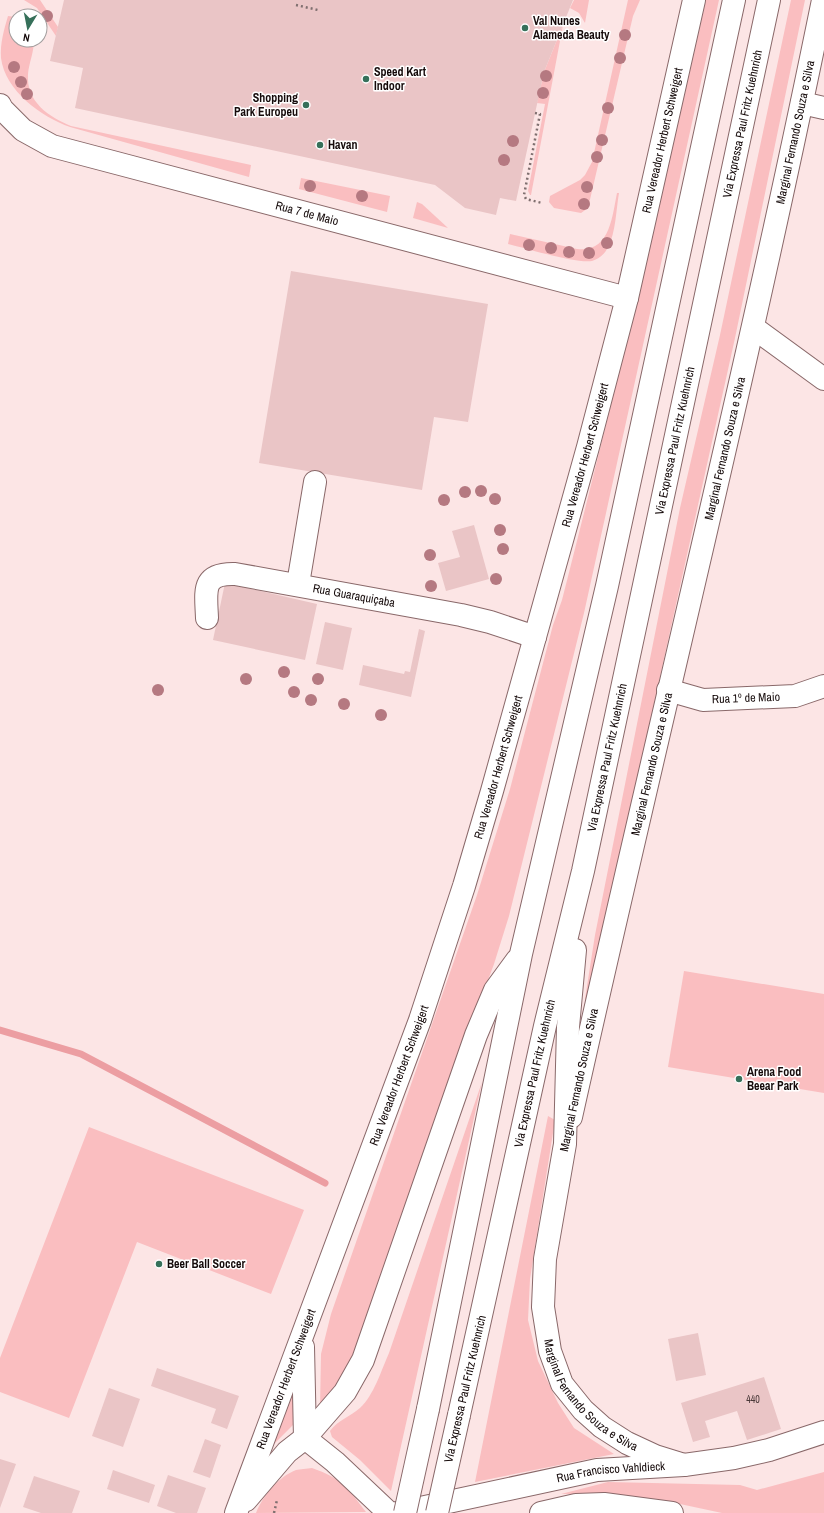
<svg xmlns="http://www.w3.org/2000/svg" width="824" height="1513" font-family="'Archivo Narrow',sans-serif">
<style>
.green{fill:#fabec0}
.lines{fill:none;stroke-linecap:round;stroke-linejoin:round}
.stream{stroke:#ec9ea2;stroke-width:7}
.building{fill:#eac5c6}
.minor-casing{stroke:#896869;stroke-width:24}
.major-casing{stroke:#896869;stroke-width:24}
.path{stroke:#7f6f6f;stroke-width:2.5;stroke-dasharray:2 3;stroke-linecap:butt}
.minor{stroke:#fff;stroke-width:22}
.major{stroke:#fff;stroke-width:22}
.major-bridge-casing{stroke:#896869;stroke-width:24;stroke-linecap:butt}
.major-bridge{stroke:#fff;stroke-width:22}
.tree{fill:#b57981}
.poi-dot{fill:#36705a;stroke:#fff;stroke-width:1.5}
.labels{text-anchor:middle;stroke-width:3;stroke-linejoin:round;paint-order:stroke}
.number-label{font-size:10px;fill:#4a3939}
.poi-label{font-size:12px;font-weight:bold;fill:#150a0a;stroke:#fff;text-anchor:start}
.street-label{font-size:12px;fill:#150a0a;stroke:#fff}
</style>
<rect width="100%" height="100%" fill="#fce5e5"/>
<g class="green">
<path d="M24 0H40L58 27 56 36 37 8Z"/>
<path d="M574 0H589L585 23 579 13 570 8Z"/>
<path d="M628 0H640L633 16 588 208 581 213 554 208 549 202 550 196 580 180 585 175 592 162Z"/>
<path d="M706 0H719L584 613 509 916 494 964 469 1031 344 1381 320 1409 321 1354 331 1314 477 895 510 789 553 625 562 600C613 400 661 201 706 0Z"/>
<path d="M791 0H805L735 338 588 1002 585 999 595 935 680 508 720 335Z"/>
<path d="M8 16 16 17V40H34C34 52 29 63 28 74 26 102 49 117 71 126L251 165 249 177 70 127C42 117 5 91 1 58 0 43 4 30 8 16Z"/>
<path d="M563 25 531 195H530L528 191 545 104 537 103 544 72Z"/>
<path d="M301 178 390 196 387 212 299 189Z"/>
<path d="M617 193H619C616 210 616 232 608 247 605 254 599 259 592 261 577 264 525 248 508 244L510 234 577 249C610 253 612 217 617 193Z"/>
<path d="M417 202 422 204 448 228 413 218Z"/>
<path d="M684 971 824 994V1093L668 1067Z"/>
<path d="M482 1082 391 1491 360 1460 332 1437 330 1431C338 1420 350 1417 360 1408 374 1395 381 1371 389 1353Z"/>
<path d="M548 1116 555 1120 530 1279 528 1320 538 1361 558 1403 574 1428 614 1454 475 1482Z"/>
<path d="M89 1127 304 1210 271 1294 137 1242 69 1418 0 1392V1358Z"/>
<path d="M294 1389 296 1422 272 1446Z"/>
<path d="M312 1468C341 1478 348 1488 366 1512L256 1513C263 1496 278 1477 296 1470 300 1469 307 1469 312 1468Z"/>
<path d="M824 1472V1513H722L680 1504 611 1494H561L608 1482 740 1485 757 1490Z"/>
</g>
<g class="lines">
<path class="stream" d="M0 1030 81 1054 325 1183"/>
</g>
<g class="building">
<path d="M64 0H573L544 72 516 201 500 198 496 215 465 208 435 185 75 108 83 68 50 61Z"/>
<path d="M291 271 488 304 468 422 434 417 422 490 259 463Z"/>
<path d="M474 525 489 579 446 591 438 563 460 557 452 531Z"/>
<path d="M225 583 317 604 305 660 213 640Z"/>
<path d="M325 622 352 628 343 670 316 664Z"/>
<path d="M419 629 425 631 411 697 359 685 363 665 404 674 405 671 410 672Z"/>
<path d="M698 1333 706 1375 676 1381 668 1339Z"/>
<path d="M157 1368 239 1396 227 1429 211 1423 216 1409 151 1386Z"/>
<path d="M764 1377 781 1429 747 1440 737 1411 705 1421 710 1437 693 1442 681 1403Z"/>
<path d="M109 1388 140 1399 123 1447 92 1436Z"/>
<path d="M205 1439 221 1445 210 1478 193 1472Z"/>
<path d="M0 1459 16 1464 0 1508Z"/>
<path d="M113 1470 155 1485 149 1503 107 1489Z"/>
<path d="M168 1475 206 1488 197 1513H176L157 1506Z"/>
<path d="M34 1476 80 1491 72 1513H41L23 1507Z"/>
</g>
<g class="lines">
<defs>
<g id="minor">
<path d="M802 103 824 108"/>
<path id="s1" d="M0 105 2 109 23 130 52 146 627 298"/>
<path d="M754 328 824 379"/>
<path d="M298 584 315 482"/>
<path id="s2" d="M207 618C206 591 201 573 235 574L461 615 490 622 535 637"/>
<path d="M668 690 703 700 795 696 824 686"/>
<path id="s3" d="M571 1117C654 744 747 374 823 0"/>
</g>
<g id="major">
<path id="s4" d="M575 950 568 1027 565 1144 545 1259 543 1307 550 1351 562 1384 583 1410 602 1427 627 1443 655 1456 684 1465"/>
<path d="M303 1347 305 1438 335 1462 389 1513"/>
<path d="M428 1409 521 954 607 586 734 0"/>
<path id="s5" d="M459 1415 545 1026 583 871 769 0"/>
<path d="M246 1500 287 1452 305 1438 345 1392 363 1360 476 1035 495 990 517 960"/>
<path id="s6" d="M236 1513 420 1020 464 886 492 791 588 447 627 298 694 0"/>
<path id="s7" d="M397 1513 597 1470 684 1465 734 1458 769 1450 824 1432"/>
<path d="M541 1513 576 1505 604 1504 672 1513"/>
</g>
</defs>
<use href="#minor" class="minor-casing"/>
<use href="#major" class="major-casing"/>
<g class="path">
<path d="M296 5 318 10"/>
<path d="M535 113 540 114 524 195 526 199 542 203"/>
<path d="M274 1513 277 1500"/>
</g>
<use href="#minor" class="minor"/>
<use href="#major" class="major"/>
<defs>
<g id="major-bridge">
<path d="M405 1513 428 1409"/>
<path d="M437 1513 459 1415"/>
</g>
</defs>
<use href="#major-bridge" class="major-bridge-casing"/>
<use href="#major-bridge" class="major-bridge"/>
</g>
<g class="tree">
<circle cx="47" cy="16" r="6"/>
<circle cx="625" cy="35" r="6"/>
<circle cx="620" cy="58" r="6"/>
<circle cx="14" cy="67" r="6"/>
<circle cx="546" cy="76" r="6"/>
<circle cx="21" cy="82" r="6"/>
<circle cx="543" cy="93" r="6"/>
<circle cx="27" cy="94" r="6"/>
<circle cx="608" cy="108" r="6"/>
<circle cx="602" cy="140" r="6"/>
<circle cx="513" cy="141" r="6"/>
<circle cx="597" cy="157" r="6"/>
<circle cx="504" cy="160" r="6"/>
<circle cx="310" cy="186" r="6"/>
<circle cx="587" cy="187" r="6"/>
<circle cx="362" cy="196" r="6"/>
<circle cx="584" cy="204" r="6"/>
<circle cx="607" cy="243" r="6"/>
<circle cx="529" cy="245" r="6"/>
<circle cx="551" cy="248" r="6"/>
<circle cx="569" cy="252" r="6"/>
<circle cx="589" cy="253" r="6"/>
<circle cx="481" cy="491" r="6"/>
<circle cx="465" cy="492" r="6"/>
<circle cx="495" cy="499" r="6"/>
<circle cx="444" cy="500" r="6"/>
<circle cx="500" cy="530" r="6"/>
<circle cx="503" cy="549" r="6"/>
<circle cx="430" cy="555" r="6"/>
<circle cx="496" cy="579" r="6"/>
<circle cx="431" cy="586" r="6"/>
<circle cx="284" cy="672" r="6"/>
<circle cx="246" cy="679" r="6"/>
<circle cx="318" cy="679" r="6"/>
<circle cx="158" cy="690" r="6"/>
<circle cx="294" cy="692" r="6"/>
<circle cx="311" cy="700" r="6"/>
<circle cx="344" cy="704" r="6"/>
<circle cx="381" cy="715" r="6"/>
</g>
<g class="poi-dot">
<circle cx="525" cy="28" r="4"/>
<circle cx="366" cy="79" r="4"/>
<circle cx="306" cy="105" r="4"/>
<circle cx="320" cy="145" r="4"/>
<circle cx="739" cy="1079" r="4"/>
<circle cx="159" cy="1264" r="4"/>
</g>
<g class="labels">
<g class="number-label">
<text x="753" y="1403">440</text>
</g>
<g class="poi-label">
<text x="533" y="25">Val Nunes<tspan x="533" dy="14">Alameda Beauty</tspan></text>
<text x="374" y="76">Speed Kart<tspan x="374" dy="14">Indoor</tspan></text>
<text x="298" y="102" text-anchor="end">Shopping<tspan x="298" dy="14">Park Europeu</tspan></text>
<text x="328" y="149">Havan</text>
<text x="747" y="1076">Arena Food<tspan x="747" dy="14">Beear Park</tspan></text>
<text x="167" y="1268">Beer Ball Soccer</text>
</g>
<g class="street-label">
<text dy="4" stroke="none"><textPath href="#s5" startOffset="1322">Via Expressa Paul Fritz Kuehnrich</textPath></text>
<text dy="4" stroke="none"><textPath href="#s3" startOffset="1010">Marginal Fernando Souza e Silva</textPath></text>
<text dy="4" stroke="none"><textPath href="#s6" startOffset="1439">Rua Vereador Herbert Schweigert</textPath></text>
<text dy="4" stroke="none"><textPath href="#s1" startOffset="331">Rua 7 de Maio</textPath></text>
<text dy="4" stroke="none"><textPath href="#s5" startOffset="998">Via Expressa Paul Fritz Kuehnrich</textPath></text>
<text dy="4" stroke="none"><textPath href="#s3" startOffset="686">Marginal Fernando Souza e Silva</textPath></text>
<text dy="4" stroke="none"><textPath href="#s6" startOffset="1115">Rua Vereador Herbert Schweigert</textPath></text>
<text dy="4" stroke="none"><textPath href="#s2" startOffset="185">Rua Guaraquiçaba</textPath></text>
<text transform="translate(746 698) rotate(-2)" y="4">Rua 1º de Maio</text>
<text dy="4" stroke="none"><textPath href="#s5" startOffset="674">Via Expressa Paul Fritz Kuehnrich</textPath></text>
<text dy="4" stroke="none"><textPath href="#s3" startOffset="362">Marginal Fernando Souza e Silva</textPath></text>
<text dy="4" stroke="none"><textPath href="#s6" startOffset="791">Rua Vereador Herbert Schweigert</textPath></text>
<text dy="4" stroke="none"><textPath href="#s5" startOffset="350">Via Expressa Paul Fritz Kuehnrich</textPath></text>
<text dy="4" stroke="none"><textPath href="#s6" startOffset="467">Rua Vereador Herbert Schweigert</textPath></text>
<text transform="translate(579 1080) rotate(-78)" y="4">Marginal Fernando Souza e Silva</text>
<text dy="4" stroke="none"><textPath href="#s6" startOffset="143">Rua Vereador Herbert Schweigert</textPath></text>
<text transform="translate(465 1389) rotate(-77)" y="4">Via Expressa Paul Fritz Kuehnrich</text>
<text dy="4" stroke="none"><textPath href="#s4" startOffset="465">Marginal Fernando Souza e Silva</textPath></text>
<text dy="4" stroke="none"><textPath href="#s7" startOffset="218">Rua Francisco Vahldieck</textPath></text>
</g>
</g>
<g transform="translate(28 28) rotate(190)"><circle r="19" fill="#ffffff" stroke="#a19d9d"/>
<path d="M0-3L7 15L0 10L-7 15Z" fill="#36705a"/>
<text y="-6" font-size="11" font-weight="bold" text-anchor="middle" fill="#150a0a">N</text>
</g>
</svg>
